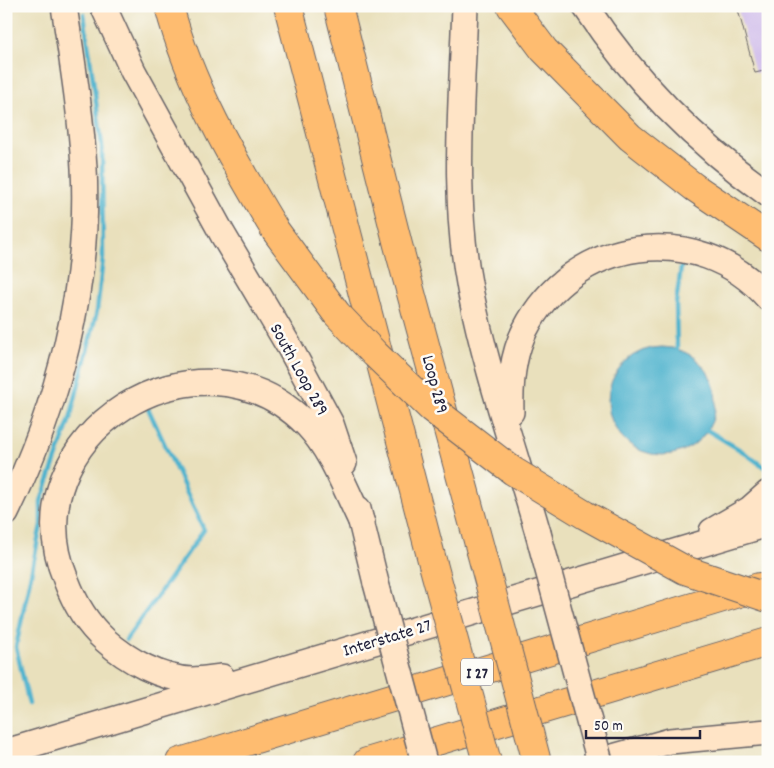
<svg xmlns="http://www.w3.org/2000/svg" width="774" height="768" font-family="Dekko,sans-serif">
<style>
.water{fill:#50b3ce;stroke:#396a84}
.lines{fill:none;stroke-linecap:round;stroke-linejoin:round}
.stream{stroke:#50b3ce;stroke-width:4.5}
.building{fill:#cbb5e9}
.secondary-casing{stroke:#686468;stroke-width:28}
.motorway-casing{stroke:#686468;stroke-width:30}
.secondary{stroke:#ffe4c6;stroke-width:25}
.motorway{stroke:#febc70;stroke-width:28}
.secondary-bridge-casing{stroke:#686468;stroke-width:28;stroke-linecap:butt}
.motorway-bridge-casing{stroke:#686468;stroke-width:30;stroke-linecap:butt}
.secondary-bridge{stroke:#ffe4c6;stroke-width:25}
.motorway-bridge{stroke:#febc70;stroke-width:28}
.labels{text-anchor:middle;stroke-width:5;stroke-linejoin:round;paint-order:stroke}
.shield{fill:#fdfcf7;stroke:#646373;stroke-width:1}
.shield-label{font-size:16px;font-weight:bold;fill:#22223b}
.street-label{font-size:18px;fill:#22223b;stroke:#fdfcf7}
</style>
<rect width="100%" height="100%" fill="#fdfcf7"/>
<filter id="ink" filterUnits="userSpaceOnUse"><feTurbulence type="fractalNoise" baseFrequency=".02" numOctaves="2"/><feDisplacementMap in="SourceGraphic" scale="10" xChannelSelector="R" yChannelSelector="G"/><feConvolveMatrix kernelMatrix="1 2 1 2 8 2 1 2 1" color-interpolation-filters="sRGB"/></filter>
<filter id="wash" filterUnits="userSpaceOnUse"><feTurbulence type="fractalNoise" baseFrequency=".0096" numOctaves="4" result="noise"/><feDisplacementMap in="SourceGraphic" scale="20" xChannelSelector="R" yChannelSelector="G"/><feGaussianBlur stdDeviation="1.12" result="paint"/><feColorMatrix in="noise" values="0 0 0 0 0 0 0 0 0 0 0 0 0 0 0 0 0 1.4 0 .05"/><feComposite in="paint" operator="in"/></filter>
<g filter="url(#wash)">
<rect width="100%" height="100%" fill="#e9e0bc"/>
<circle class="water" cx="662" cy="401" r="54"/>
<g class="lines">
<g class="stream">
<path d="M677 348 676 303 682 261"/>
<path d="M707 430 742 451 768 470"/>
<path d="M126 640 204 530 147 406"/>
<path d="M29 704 16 647 41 525V501L70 419 97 311 103 258 102 145 84 14"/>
</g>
</g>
<g id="blocks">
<path class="building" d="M737 6H768V70L755 73Z"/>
</g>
</g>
<g filter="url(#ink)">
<use href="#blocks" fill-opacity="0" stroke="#686468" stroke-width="1"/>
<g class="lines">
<defs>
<g id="secondary">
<path d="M103 6 133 71 223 235 290 348 331 424 344 463"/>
<path d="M465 6C462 100 452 196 470 289 486 371 515 452 538 533"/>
<path d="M585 6C633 79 697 144 768 194"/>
<path d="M511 412C510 384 512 356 525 330 572 237 698 218 768 298"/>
<path d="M358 509 376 583"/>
<path d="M6 513C58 407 90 287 84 168 81 114 72 60 64 6"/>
<path d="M712 531 750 509 768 493"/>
<path d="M222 677C212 678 202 680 192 680 161 679 127 660 105 640 86 623 75 604 66 580 6 435 200 315 307 425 332 451 346 491 362 523"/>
<path d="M6 752 768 524"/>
<path d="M595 762 670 741 768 732"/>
</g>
<g id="motorway">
<path d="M169 6C189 84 234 162 275 230"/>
<path d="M288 6 433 564"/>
<path d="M338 6 398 245 480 548"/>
<path d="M511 6 544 50 630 137 694 187 768 237"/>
<path d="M180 762 759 587"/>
<path d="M367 762 768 642"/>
</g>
</defs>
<use href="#secondary" class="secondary-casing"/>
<use href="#motorway" class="motorway-casing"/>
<use href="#secondary" class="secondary"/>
<use href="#motorway" class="motorway"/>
<defs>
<g id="secondary-bridge">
<path d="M538 533 600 762"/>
<path d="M376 583 424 762"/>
</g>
<g id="motorway-bridge">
<path d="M275 230 337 314 375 354 431 408 513 471 585 515 685 570 768 598"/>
<path d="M480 548 537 762"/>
<path d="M433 564 487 762"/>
</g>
</defs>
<use href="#secondary-bridge" class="secondary-bridge-casing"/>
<use href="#motorway-bridge" class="motorway-bridge-casing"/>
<use href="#secondary-bridge" class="secondary-bridge"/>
<use href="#motorway-bridge" class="motorway-bridge"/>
</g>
</g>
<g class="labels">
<rect class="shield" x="461" y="658.5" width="32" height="27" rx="4"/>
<g class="shield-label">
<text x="477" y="678">I 27</text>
</g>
<g class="street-label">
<text transform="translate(300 369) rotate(61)" y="6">South Loop 289</text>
<text transform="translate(436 384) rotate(75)" y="6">Loop 289</text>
<text transform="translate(387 637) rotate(-17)" y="6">Interstate 27</text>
</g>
</g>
<rect width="774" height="768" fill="none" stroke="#fdfcf7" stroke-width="25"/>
<path d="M586 730v8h114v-8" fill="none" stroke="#22223b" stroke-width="2.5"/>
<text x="594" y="730" font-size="15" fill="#22223b" stroke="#fdfcf7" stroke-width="4" paint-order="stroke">50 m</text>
</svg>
